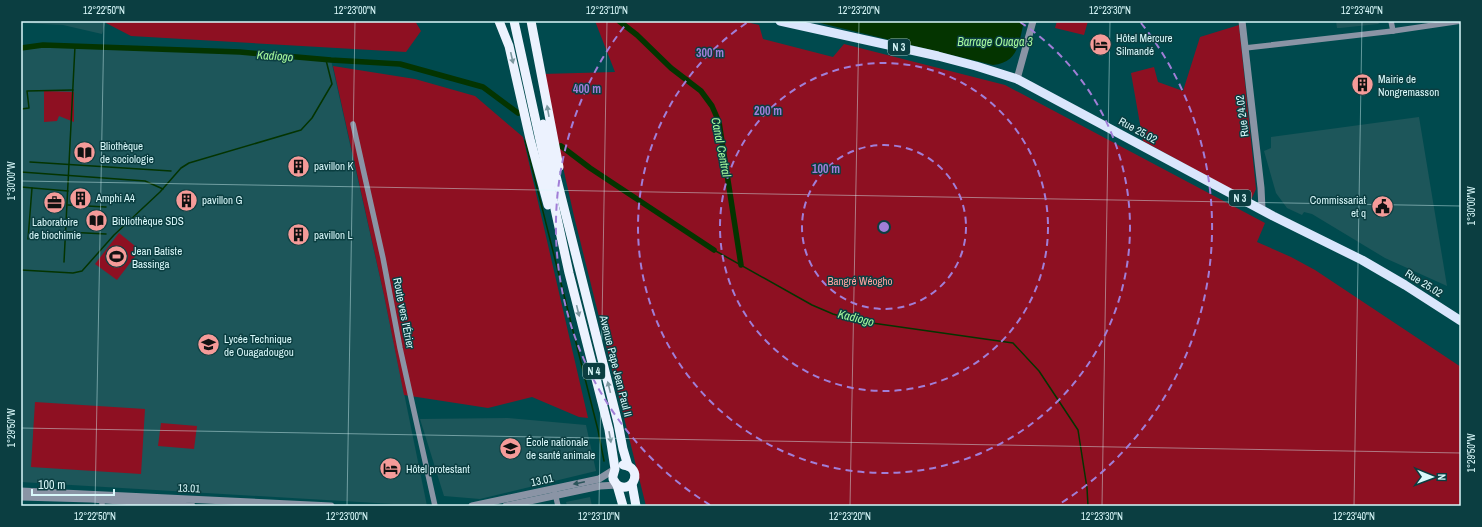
<svg xmlns="http://www.w3.org/2000/svg" width="1482" height="527" font-family="'Archivo Narrow',sans-serif">
<style>
.built{fill:#1d565a}
.green{fill:#8e1022}
.water{fill:#043400}
.lines{fill:none;stroke-linecap:round;stroke-linejoin:round}
.stream{stroke:#043400;stroke-width:1.5}
.canal{stroke:#043400;stroke-width:5.5}
.minor{stroke:#8a94a5;stroke-width:5.5}
.tertiary{stroke:#8a94a5;stroke-width:7}
.primary{stroke:#dae6fc;stroke-width:9}
.trunk{stroke:#ecf2fe;stroke-width:9}
.oneway{fill:#7c98a0}
.oneway2{fill:#2b545a}
.ticks{fill:none;stroke:#d9f8fa;stroke-width:1;stroke-opacity:0.45}
.ring{fill:none;stroke:#a17ed7;stroke-width:2;stroke-dasharray:7 5}
.labels{text-anchor:middle;stroke-width:3;stroke-linejoin:round;paint-order:stroke}
.shield{fill:#0b3e41;stroke:#9bc0c2;stroke-width:1}
.shield-label{font-size:10px;font-weight:bold;fill:#d9f8fa}
.poi-label{font-size:11px;fill:#d9f8fa;stroke:#0b3e41;text-anchor:start}
.street-label{font-size:11px;fill:#d9f8fa;stroke:#0b3e41}
.park-label{font-size:11px;fill:#ffa19f;stroke:#0b3e41}
.water-label{font-size:12px;font-style:italic;fill:#a7fa9c;stroke:#0b3e41}
.centre{fill:#a17ed7;stroke:#0b3e41;stroke-width:2}
.ring-label{font-size:12px;text-anchor:middle;font-weight:bold;fill:#a17ed7;stroke:#0b3e41;stroke-width:3;stroke-linejoin:round;paint-order:stroke}
.neatline{fill:none;stroke:#d9f8fa;stroke-width:1.5}
.ticks-label{font-size:10px;text-anchor:middle;fill:#d9f8fa}
</style>
<rect width="100%" height="100%" fill="#004a4e"/>
<g class="built">
<path d="M21 21H106L102 34 63 25 21 23Z"/>
<path d="M1336 21H1382L1378 24 1340 28H1337Z"/>
<path d="M43 45 257 53 331 60 384 295 427 506 21 482V48Z"/>
<path d="M1419 117 1447 286 1385 258 1312 214 1304 212 1302 215 1287 208 1276 193 1264 151 1271 148V137Z"/>
<path d="M508 418 586 425 596 471 480 499 444 496 420 419Z"/>
<path d="M590 497 592 506H567L566 502Z"/>
</g>
<g class="green">
<path d="M106 21H415L421 31 406 52 131 36 106 23Z"/>
<path d="M595 21H742L759 25 763 39 833 57 844 44 1005 85 1265 223 1257 242 1291 257 1315 270 1461 367V506H646L574 216 542 74 615 72Z"/>
<path d="M1057 21H1088L1084 35 1055 28Z"/>
<path d="M1239 25 1256 189 1251 200 1143 141 1131 73 1154 67 1158 82 1183 91 1200 37Z"/>
<path d="M333 66 415 79 475 96 523 137 588 418 579 417 532 397 488 408 404 395 384 295Z"/>
<path d="M44 91 74 92V122L59 116 57 121 44 122Z"/>
<path d="M119 233 140 250 117 280 95 264Z"/>
<path d="M35 402 145 409 141 474 31 467Z"/>
<path d="M161 423 197 426 194 449 158 446Z"/>
</g>
<path class="water" d="M812 21H1024C1019 42 1019 62 993 65Z"/>
<g class="lines">
<g class="stream">
<path d="M21 109 29 108 27 91 73 90"/>
<path d="M525 140 598 430 604 461"/>
<path d="M30 162 171 171"/>
<path d="M21 172 145 181 163 189"/>
<path d="M21 187 68 191"/>
<path d="M68 205 106 207"/>
<path d="M66 232 106 234"/>
<path d="M28 239 32 188"/>
<path d="M714 250 812 305 833 314 858 321 1013 343 1039 371 1078 430 1087 488 1088 506"/>
<path d="M64 262 75 46"/>
<path d="M21 270 73 273 82 271 114 235 160 192 181 168 189 163 301 130 312 118 332 84 326 60"/>
</g>
<g class="canal">
<path d="M619 21 637 35 671 68 701 91 712 106 719 122 741 265"/>
<path d="M21 48 43 45 240 52 331 60 400 64 483 87 518 113"/>
<path d="M561 146 590 168 714 250"/>
</g>
<g class="minor">
<path d="M1391 21 1393 31"/>
<path d="M1245 48 1393 31 1461 21"/>
<path d="M353 124 383 258 400 348 435 506"/>
<path d="M555 493 558 506"/>
<path d="M102 506V496"/>
</g>
<g class="tertiary">
<path d="M1242 21 1261 188 1262 209"/>
<path d="M1017 79 1033 21"/>
<path d="M21 491 331 506"/>
<path d="M21 497 91 499 192 506"/>
<path d="M472 506 599 479 615 469"/>
<path d="M506 506 600 486 617 485"/>
</g>
<path class="primary" d="M780 21 938 56 976 66 1017 79 1273 216 1362 260 1405 285 1461 321"/>
<g class="trunk">
<path d="M499 21 509 46 530 139 548 205"/>
<path d="M514 21 569 273 609 430 615 469 613 476V479L617 485 623 506"/>
<path d="M531 21 559 167"/>
<path d="M543 124 618 423 623 449 628 466"/>
<path d="M632 484 636 506"/>
<path d="M617 485C634 495 644 467 623 465"/>
</g>
</g>
<defs><path id="oneway-solid" d="M-6-.8H1V-3.2L6.5 0L1 3.2V.8H-6Z"/></defs>
<g class="oneway">
<use href="#oneway-solid" transform="translate(512 58) rotate(77)"/>
<use href="#oneway-solid" transform="translate(548 111) rotate(-100)"/>
<use href="#oneway-solid" transform="translate(578 311) rotate(76)"/>
<use href="#oneway-solid" transform="translate(609 387) rotate(-104)"/>
<use href="#oneway-solid" transform="translate(610 437) rotate(80)"/>
</g>
<use class="oneway2" href="#oneway-solid" transform="translate(579 483) rotate(168)"/>
<path class="ticks" d="M21 181 1461 206M21 428 1461 453M95 506 104 21M347 506 355 21M599 506 607 21M850 506 859 21M1102 506 1110 21M1354 506 1362 21"/>
<g class="ring">
<circle cx="884" cy="227" r="82"/>
<circle cx="884" cy="227" r="164"/>
<path d="M1020 22A246 246 0 1 1 748 22"/>
<path d="M710 505A328 328 0 0 1 627 23M1141 23A328 328 0 0 1 1058 505"/>
</g>
<defs>
<symbol id="hotel-disc" viewBox="-11 -11 22 22"><circle r="9.5" fill="#f59b99" stroke="#0b3e41"/><path d="M-6-4.5h1.5V1H6V5H4.5V3h-9V5H-6ZM-4 0a1.8 1.8 0 1 1 3.6 0ZM.5 0V-2.5h3Q6-2.5 6 0Z" fill="#111"/></symbol>
<symbol id="building-disc" viewBox="-11 -11 22 22"><circle r="9.5" fill="#f59b99" stroke="#0b3e41"/><path d="M-4-6H4V6H1V3H-1V6H-4ZM-2.5-4.3h1.7v1.8h-1.7ZM.8-4.3h1.7v1.8H.8ZM-2.5-1h1.7V.8h-1.7ZM.8-1h1.7V.8H.8Z" fill="#111"/></symbol>
<symbol id="library-disc" viewBox="-11 -11 22 22"><circle r="9.5" fill="#f59b99" stroke="#0b3e41"/><path d="M-6-4Q-3-5.5-.7-3.5V5Q-3 3-6 4ZM6-4Q3-5.5 .7-3.5V5Q3 3 6 4Z" fill="#111"/></symbol>
<symbol id="office-disc" viewBox="-11 -11 22 22"><circle r="9.5" fill="#f59b99" stroke="#0b3e41"/><path d="M-6-3h4V-5.5h4V-3h4V5H-6ZM-1-4.5V-3h2v-1.5ZM-6 0V1H6V0Z" fill="#111"/></symbol>
<symbol id="civic-disc" viewBox="-11 -11 22 22"><circle r="9.5" fill="#f59b99" stroke="#0b3e41"/><path d="M-.6-6.5H3V-4.5H.6V-3L4-1V1h2V6H-6V1h2V-1L-.6-3ZM-1.2 2.5V6h2.4V2.5Z" fill="#111"/></symbol>
<symbol id="stadium-disc" viewBox="-11 -11 22 22"><circle r="9.5" fill="#f59b99" stroke="#0b3e41"/><path d="M0-5a6.5 5 0 1 0 0 10a6.5 5 0 1 0 0-10ZM-3.5-1.8h7v3.6h-7Z" fill="#111"/></symbol>
<symbol id="school-disc" viewBox="-11 -11 22 22"><circle r="9.5" fill="#f59b99" stroke="#0b3e41"/><path d="M0-5L7-2L0 1L-7-2ZM-4 1L0 2.5L4 1V4Q0 6-4 4Z" fill="#111"/></symbol>
</defs>
<g fill-rule="evenodd">
<use href="#hotel-disc" x="1088" y="32" width="25" height="25"/>
<use href="#building-disc" x="1350" y="72" width="25" height="25"/>
<use href="#library-disc" x="72" y="140" width="25" height="25"/>
<use href="#building-disc" x="286" y="154" width="25" height="25"/>
<use href="#building-disc" x="68" y="186" width="25" height="25"/>
<use href="#building-disc" x="174" y="188" width="25" height="25"/>
<use href="#office-disc" x="42" y="190" width="25" height="25"/>
<use href="#civic-disc" x="1370" y="194" width="25" height="25"/>
<use href="#library-disc" x="84" y="208" width="25" height="25"/>
<use href="#building-disc" x="286" y="222" width="25" height="25"/>
<use href="#stadium-disc" x="104" y="244" width="25" height="25"/>
<use href="#school-disc" x="196" y="332" width="25" height="25"/>
<use href="#school-disc" x="498" y="436" width="25" height="25"/>
<use href="#hotel-disc" x="378" y="456" width="25" height="25"/>
</g>
<g class="labels">
<g class="shield">
<rect x="888" y="39" width="22" height="16" rx="3"/>
<rect x="1229" y="190" width="22" height="16" rx="3"/>
<rect x="583" y="363" width="22" height="16" rx="3"/>
</g>
<g class="shield-label">
<text x="899" y="51">N 3</text>
<text x="1240" y="202">N 3</text>
<text x="594" y="375">N 4</text>
</g>
<g class="poi-label">
<text x="1116" y="42">Hôtel Mercure<tspan x="1116" dy="13">Silmandé</tspan></text>
<text x="1378" y="83">Mairie de<tspan x="1378" dy="13">Nongremasson</tspan></text>
<text x="100" y="150">Bliothèque<tspan x="100" dy="13">de sociologie</tspan></text>
<text x="314" y="170">pavillon K</text>
<text x="96" y="202">Amphi A4</text>
<text x="202" y="204">pavillon G</text>
<text x="1366" y="204" text-anchor="end">Commissariat<tspan x="1366" dy="13">et q</tspan></text>
<text x="112" y="225">Bibliothèque SDS</text>
<text x="55" y="226" text-anchor="middle">Laboratoire<tspan x="55" dy="13">de biochimie</tspan></text>
<text x="314" y="239">pavillon L</text>
<text x="132" y="255">Jean Batiste<tspan x="132" dy="13">Bassinga</tspan></text>
<text x="224" y="343">Lycée Technique<tspan x="224" dy="13">de Ouagadougou</tspan></text>
<text x="526" y="446">École nationale<tspan x="526" dy="13">de santé animale</tspan></text>
<text x="406" y="473">Hôtel protestant</text>
</g>
<g class="street-label">
<text transform="translate(1242 116) rotate(-97)" y="4">Rue 24.02</text>
<text transform="translate(1138 130) rotate(29)" y="4">Rue 25.02</text>
<text transform="translate(1424 283) rotate(32)" y="4">Rue 25.02</text>
<text transform="translate(404 313) rotate(79)" y="4">Route vers l'Étrier</text>
<text transform="translate(616 366) rotate(76)" y="4">Avenue Pape Jean Paul II</text>
<text transform="translate(542 480) rotate(-12)" y="4">13.01</text>
<text transform="translate(189 488) rotate(3)" y="4">13.01</text>
</g>
<g class="park-label">
<text x="860" y="285">Bangré Wéogho</text>
</g>
<g class="water-label">
<text x="995" y="46">Barrage Ouaga 3</text>
<text transform="translate(275 56) rotate(4)" y="4">Kadiogo</text>
<text transform="translate(721 147) rotate(79)" y="4">Canal Central</text>
<text transform="translate(856 318) rotate(14)" y="4">Kadiogo</text>
</g>
</g>
<circle cx="884" cy="227" r="6" class="centre"/>
<g class="ring-label">
<text x="710" y="57">300 m</text>
<text x="587" y="93">400 m</text>
<text x="768" y="115">200 m</text>
<text x="826" y="173">100 m</text>
</g>
<rect width="1482" height="527" fill="none" stroke="#0b3e41" stroke-width="44"/>
<g transform="translate(1432 477) rotate(91)" stroke="#0b3e41" stroke-width="3" paint-order="stroke">
<path d="M0-3L7 15L0 10L-7 15Z" fill="#d9f8fa"/>
<text y="-6" font-size="11" font-weight="bold" text-anchor="middle" fill="#d9f8fa">N</text>
</g>
<path d="M32 489v6h82v-6" fill="none" stroke="#d9f8fa" stroke-width="2"/>
<text x="38" y="489" font-size="12" fill="#d9f8fa" stroke="#0b3e41" stroke-width="3" paint-order="stroke">100 m</text>
<rect x="22" y="22" width="1438" height="483" class="neatline"/>
<g class="ticks-label">
<text x="104" y="14">12°22'50"N</text>
<text x="355" y="14">12°23'00"N</text>
<text x="607" y="14">12°23'10"N</text>
<text x="859" y="14">12°23'20"N</text>
<text x="1110" y="14">12°23'30"N</text>
<text x="1362" y="14">12°23'40"N</text>
<text transform="translate(11 181) rotate(-90)" y="4">1°30'00"W</text>
<text transform="translate(1471 206) rotate(-90)" y="4">1°30'00"W</text>
<text transform="translate(11 428) rotate(-90)" y="4">1°29'50"W</text>
<text transform="translate(1471 453) rotate(-90)" y="4">1°29'50"W</text>
<text x="95" y="520">12°22'50"N</text>
<text x="347" y="520">12°23'00"N</text>
<text x="599" y="520">12°23'10"N</text>
<text x="850" y="520">12°23'20"N</text>
<text x="1102" y="520">12°23'30"N</text>
<text x="1354" y="520">12°23'40"N</text>
</g>
</svg>
